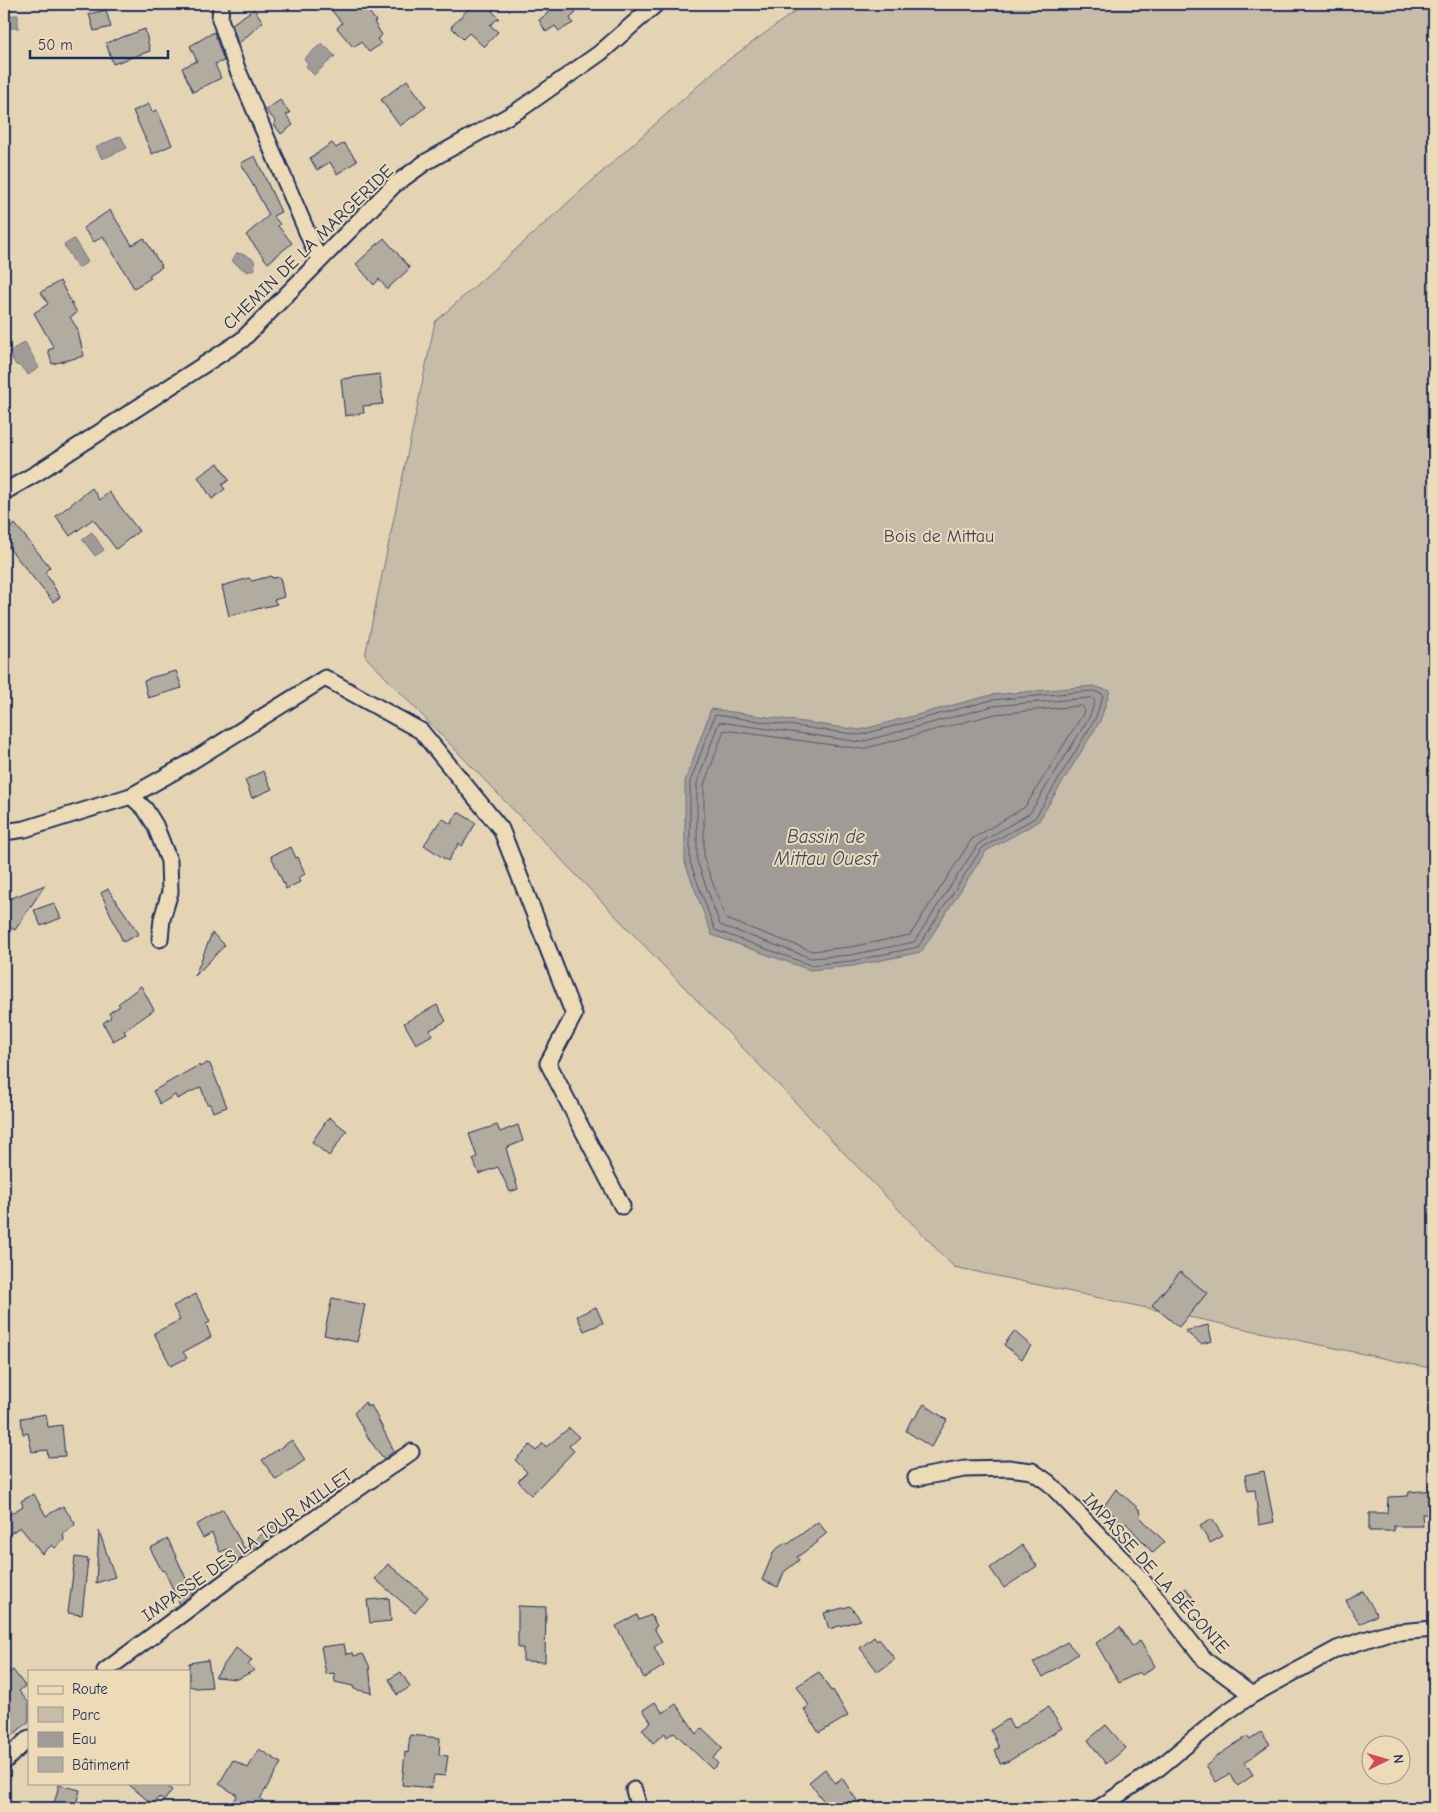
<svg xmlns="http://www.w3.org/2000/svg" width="1438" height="1812" font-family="'Comic Neue',sans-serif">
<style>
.green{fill:#c7bca8;stroke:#717683}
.water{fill:#a09b96;stroke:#6b7080}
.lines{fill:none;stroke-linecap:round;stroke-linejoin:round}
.shore{stroke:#505a74;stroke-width:1}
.building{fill:#b2ab9f;stroke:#1b2f5e}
.minor-casing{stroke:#1b2f5e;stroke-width:19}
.minor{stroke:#eddbb8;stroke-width:15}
.labels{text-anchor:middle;stroke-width:4;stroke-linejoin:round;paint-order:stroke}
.street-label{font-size:18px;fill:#1b2f5e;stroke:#eddbb8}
.park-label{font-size:18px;fill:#354469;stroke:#eddbb8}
.water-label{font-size:19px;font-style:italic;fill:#364569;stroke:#eddbb8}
</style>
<rect width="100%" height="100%" fill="#e5d4b4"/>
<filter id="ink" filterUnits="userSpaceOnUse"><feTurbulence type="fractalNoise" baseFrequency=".02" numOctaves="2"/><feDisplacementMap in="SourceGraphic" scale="10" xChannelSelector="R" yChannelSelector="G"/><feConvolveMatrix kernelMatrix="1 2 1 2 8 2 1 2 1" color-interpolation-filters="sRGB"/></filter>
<g filter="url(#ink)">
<path class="green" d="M805 4H1434V1369L954 1267 365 656 435 322 720 66Z"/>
<g class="water">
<rect x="4" y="15" width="14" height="13"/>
<path d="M322 43 335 56 314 75 306 66 308 64 304 59Z"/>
<path d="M121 136 127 148 102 159 96 147Z"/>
<path d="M74 239 88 262 78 268 64 245Z"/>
<path d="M237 253 246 255 254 260 255 269 247 272 232 261Z"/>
<path d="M25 342 39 368 28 375 20 366 16 365 8 352Z"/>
<path d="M92 532 104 550 95 556 82 539Z"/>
<path d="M1093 686 1110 691 1100 721 1038 822 986 851 921 952 853 966 810 970 712 935 685 863V781L711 709 860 730 991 695Z"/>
</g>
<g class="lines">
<g class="shore">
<path d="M1093 691 1102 694 1103 696 1095 719 1035 818 982 848 918 947 852 961 810 965 715 930 690 862V782L715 715 860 735 992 700Z"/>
<path d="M1092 698 1095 701 1090 716 1030 813 978 844 914 942 851 955 811 958 720 925 697 861V783L719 722 861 742 993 706Z"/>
<path d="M1082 706 1084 708 1083 714 1025 807 972 839 910 935 850 947 812 951 726 919 704 859V785L724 730 862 749 995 714Z"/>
</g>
</g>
<g class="building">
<path d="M342 4H363L376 21 374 22 382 35 377 39 381 44 369 52 361 42 353 47 337 28 342 23 332 11Z"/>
<path d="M473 4H499L492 11 499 18 490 25 498 32 484 47 469 33 463 39 451 27Z"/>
<path d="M543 4H570L576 13 570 18 573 23 559 31 555 26 546 32 539 20 548 13Z"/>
<path d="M254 9 263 22 238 44 232 24Z"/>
<path d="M106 10 111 27 94 31 89 14Z"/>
<path d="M145 29 150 51 113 64 106 43Z"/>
<path d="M214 32 224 61 215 64 221 78 193 92 182 68 197 61 190 46Z"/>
<path d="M407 80 426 107 400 126 381 100Z"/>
<path d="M280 100 290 113 286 115 293 125 281 134 274 124 276 122 266 110Z"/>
<path d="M149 104 152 112 157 110 172 145 152 154 133 111Z"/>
<path d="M332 143 336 148 344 143 357 161 337 174 330 162 317 170 310 158Z"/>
<path d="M255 156 281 212 273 216 280 224 278 226 292 243 268 263 246 235 269 215 241 163Z"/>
<path d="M110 210 132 245 144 238 162 267 149 275 151 278 134 288 103 236 94 242 83 228Z"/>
<path d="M384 238 410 268 387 289 379 279 374 285 356 264Z"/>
<path d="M60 281 77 313 70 317 77 328 84 356 52 364 48 350 54 348 34 313 48 304 41 292Z"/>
<path d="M380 374 383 404 363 406 364 413 345 416 341 379Z"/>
<path d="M218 463 229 480 222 485 225 489 212 499 198 477Z"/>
<path d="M92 488 100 500 109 492 139 531 116 549 93 519 70 536 56 516Z"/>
<path d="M15 524 50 567 45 572 60 597 53 602 4 542V533Z"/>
<path d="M271 576 272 578 280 577 284 597 274 600 277 604 229 616 222 586 249 578 252 581Z"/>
<path d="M176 671 182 688 148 698 144 681 149 679V678Z"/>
<path d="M263 771 272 789 252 798 245 780Z"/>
<path d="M458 812 476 823 462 846 459 843 448 861 424 845 442 818 451 824Z"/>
<path d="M291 847 296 858 298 857 305 874 298 878 300 882 286 889 271 856Z"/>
<path d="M45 885 15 930 4 924V901Z"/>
<path d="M108 889 131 922 139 934 123 942 101 893Z"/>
<path d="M54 903 61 918 41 926 34 910Z"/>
<path d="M212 933 225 945 195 976V975Z"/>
<path d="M141 986 154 1010 124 1031 126 1034 113 1041 103 1023 111 1017 109 1013 120 1006 118 1004Z"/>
<path d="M437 1005 446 1021 430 1030 432 1035 416 1044 404 1023Z"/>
<path d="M207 1063 210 1064 227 1107 213 1112 210 1104H207L201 1087 177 1099 175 1095 160 1104 153 1091 199 1065 200 1067Z"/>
<path d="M329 1117 347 1131 329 1156 312 1142Z"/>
<path d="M497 1125 500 1132 518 1125 523 1141 506 1148 518 1189 510 1192 498 1167 479 1174 473 1159 477 1157 469 1134Z"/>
<path d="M1180 1272 1207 1293 1179 1327 1152 1305Z"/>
<path d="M196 1294 210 1322 206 1324 211 1337 183 1352 187 1358 171 1366 154 1333 180 1320 173 1306Z"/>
<path d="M332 1298 365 1305 357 1342 324 1335Z"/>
<path d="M596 1307 603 1323 584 1331 577 1316Z"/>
<path d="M1208 1325 1212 1341 1201 1344 1185 1331Z"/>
<path d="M1014 1331 1031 1346 1022 1359 1004 1345Z"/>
<path d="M365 1402 367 1407 371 1405 394 1451 384 1459 370 1441 354 1413Z"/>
<path d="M924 1404 947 1420 931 1447 906 1431 912 1418 914 1419Z"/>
<path d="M46 1414 48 1427 62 1425 65 1456 48 1457 47 1450 32 1452 28 1433 23 1434 21 1418Z"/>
<path d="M569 1428 579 1437 569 1446 574 1451 531 1495 518 1481 527 1472 515 1460 530 1445 536 1451 543 1443 546 1447Z"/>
<path d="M292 1440 305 1460 276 1480 262 1460Z"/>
<path d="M1264 1471 1274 1522 1259 1525 1255 1490 1248 1491 1245 1475Z"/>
<path d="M1116 1489 1139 1509 1140 1517 1165 1542 1153 1553 1126 1523 1122 1529 1111 1518 1114 1515 1104 1506Z"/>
<path d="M1434 1490V1514H1422L1423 1526H1394V1531H1369V1513H1387L1388 1497 1408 1496 1409 1492Z"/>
<path d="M34 1494 46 1516 63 1506 75 1523 74 1526 63 1534 64 1540 55 1548 52 1545 42 1554 20 1527 4 1538V1518L23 1506 21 1501Z"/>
<path d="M223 1509 244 1548 277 1523 282 1530 235 1563 220 1567 232 1557 228 1549 220 1552 212 1533 203 1538 196 1525Z"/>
<path d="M1212 1519 1223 1536 1210 1543 1200 1526Z"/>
<path d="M818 1522 827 1533 817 1541 818 1542 797 1557 799 1560 784 1572 778 1587 762 1580 774 1551 786 1542 788 1544Z"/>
<path d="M99 1531 115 1577 96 1583Z"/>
<path d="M168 1539 193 1594 180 1604 164 1570 162 1571 150 1548Z"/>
<path d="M1022 1545 1037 1566 1004 1588 990 1568Z"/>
<path d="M75 1557 88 1559 82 1615 68 1613Z"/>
<path d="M388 1564 428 1597 415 1613 375 1579Z"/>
<path d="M1186 1588 1195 1601 1183 1609 1174 1596Z"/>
<path d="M1363 1591 1377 1615 1360 1624 1346 1601Z"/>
<path d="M389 1598 391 1621 370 1623 367 1600Z"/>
<path d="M518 1606 546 1607 545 1662 523 1661V1648H518Z"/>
<path d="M850 1606 861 1620 829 1629 824 1613Z"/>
<path d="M637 1615 639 1620 651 1615 657 1626 654 1628 662 1642 654 1647 664 1666 644 1678 616 1626Z"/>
<path d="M1120 1627 1132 1646 1140 1641 1155 1666 1142 1675 1139 1672 1119 1683 1096 1643Z"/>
<path d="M874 1637 877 1641 879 1639 895 1659 878 1672 860 1648Z"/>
<path d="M1067 1642 1078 1654 1043 1677 1033 1663Z"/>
<path d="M344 1644 346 1654 353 1653 354 1656 363 1654 369 1665 372 1693 354 1689 353 1686 335 1682 334 1673 326 1674 321 1647Z"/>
<path d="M236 1648 252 1660 248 1665 255 1670 238 1679 215 1677Z"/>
<path d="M208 1660 212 1687 197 1688 189 1686V1663Z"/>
<path d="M13 1670 25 1686 19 1691 29 1703V1721L4 1743V1672L6 1675Z"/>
<path d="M401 1672 410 1687 397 1695 389 1679Z"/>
<path d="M819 1672 831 1691 833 1690 848 1716 819 1733 804 1709 809 1706 797 1686Z"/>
<path d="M655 1702 663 1713 676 1704 697 1734 702 1728 723 1748 713 1758 718 1764 712 1769 674 1732 667 1737 665 1733 653 1743 642 1729 651 1722 643 1710Z"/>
<path d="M1048 1707 1062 1728 1009 1761 1000 1764 995 1749 999 1748 991 1730 1008 1719 1013 1729Z"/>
<path d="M1106 1725 1126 1748 1106 1764 1088 1740Z"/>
<path d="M1261 1732 1270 1744 1245 1762 1253 1775 1238 1786 1229 1774 1216 1782 1206 1766 1217 1756 1247 1736 1250 1740Z"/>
<path d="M410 1735 440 1738 439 1755 448 1756 445 1776 434 1775 432 1788 402 1785 405 1752 408 1753Z"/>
<path d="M259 1749 281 1763 260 1799 275 1808H243L232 1803 237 1795 219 1784 233 1760 248 1768Z"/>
<path d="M825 1769 835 1783 842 1778 862 1808H829L809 1782Z"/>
<path d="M127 1783H169L167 1786 172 1790 164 1801 159 1797 153 1805Z"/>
<path d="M59 1785 80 1790 75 1808H53Z"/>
</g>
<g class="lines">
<defs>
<g id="minor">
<path d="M221 4 220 19 236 66 319 260"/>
<path d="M4 492 37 473 242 340 394 185 426 162 519 110 600 53 656 4"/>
<path d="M131 796 145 809 155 825 169 861 170 892 162 919 160 939"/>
<path d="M4 832 25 829 131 796 184 766 325 678 421 731 501 829 574 1015 548 1063 622 1206"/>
<path d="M916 1478 965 1469 1008 1468 1032 1471 1049 1483 1143 1581 1205 1660 1252 1695"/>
<path d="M105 1671 241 1570 411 1452"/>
<path d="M4 1762 29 1738"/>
<path d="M634 1790 639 1808"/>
<path d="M1099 1808 1160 1767 1224 1714 1252 1695 1337 1649 1386 1633 1434 1629"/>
</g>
</defs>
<use href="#minor" class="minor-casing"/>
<use href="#minor" class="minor"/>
</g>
</g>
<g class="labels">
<g class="street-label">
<text transform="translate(308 247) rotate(-44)" y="6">CHEMIN DE LA MARGERIDE</text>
<text transform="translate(247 1545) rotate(-35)" y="6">IMPASSE DES LA TOUR MILLET</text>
<text transform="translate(1156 1573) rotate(48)" y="6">IMPASSE DE LA BÉGONIE</text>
</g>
<g class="park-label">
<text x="939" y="542">Bois de Mittau</text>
</g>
<g class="water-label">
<text x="826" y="843">Bassin de<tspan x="826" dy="22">Mittau Ouest</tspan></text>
</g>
</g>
<rect width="1438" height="1812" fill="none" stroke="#eddbb8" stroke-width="20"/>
<rect x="10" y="10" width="1418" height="1792" fill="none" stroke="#1b2f5e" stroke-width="2" filter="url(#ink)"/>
<rect x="28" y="1670" width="162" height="115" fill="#eddbb8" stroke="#999694"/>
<rect x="38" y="1686" width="25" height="8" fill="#eddbb8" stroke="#999694"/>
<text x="72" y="1694" font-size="15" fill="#1b2f5e">Route</text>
<rect x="38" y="1707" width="25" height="15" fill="#c7bca8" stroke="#999694"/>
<text x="72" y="1720" font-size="15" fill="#1b2f5e">Parc</text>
<rect x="38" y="1732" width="25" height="15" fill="#a09b96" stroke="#999694"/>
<text x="72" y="1744" font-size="15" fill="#1b2f5e">Eau</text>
<rect x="38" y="1757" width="25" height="15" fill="#b2ab9f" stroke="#999694"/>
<text x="72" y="1770" font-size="15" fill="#1b2f5e">Bâtiment</text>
<g transform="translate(1386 1760) rotate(85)"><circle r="24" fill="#eddbb8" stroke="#999694"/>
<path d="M0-4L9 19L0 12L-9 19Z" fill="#d1495b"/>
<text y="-8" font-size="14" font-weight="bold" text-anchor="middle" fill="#1b2f5e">N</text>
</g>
<path d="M30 50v8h138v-8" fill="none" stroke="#1b2f5e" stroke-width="2.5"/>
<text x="38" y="50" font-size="15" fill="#1b2f5e" stroke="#eddbb8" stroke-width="4" paint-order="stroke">50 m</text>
</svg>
